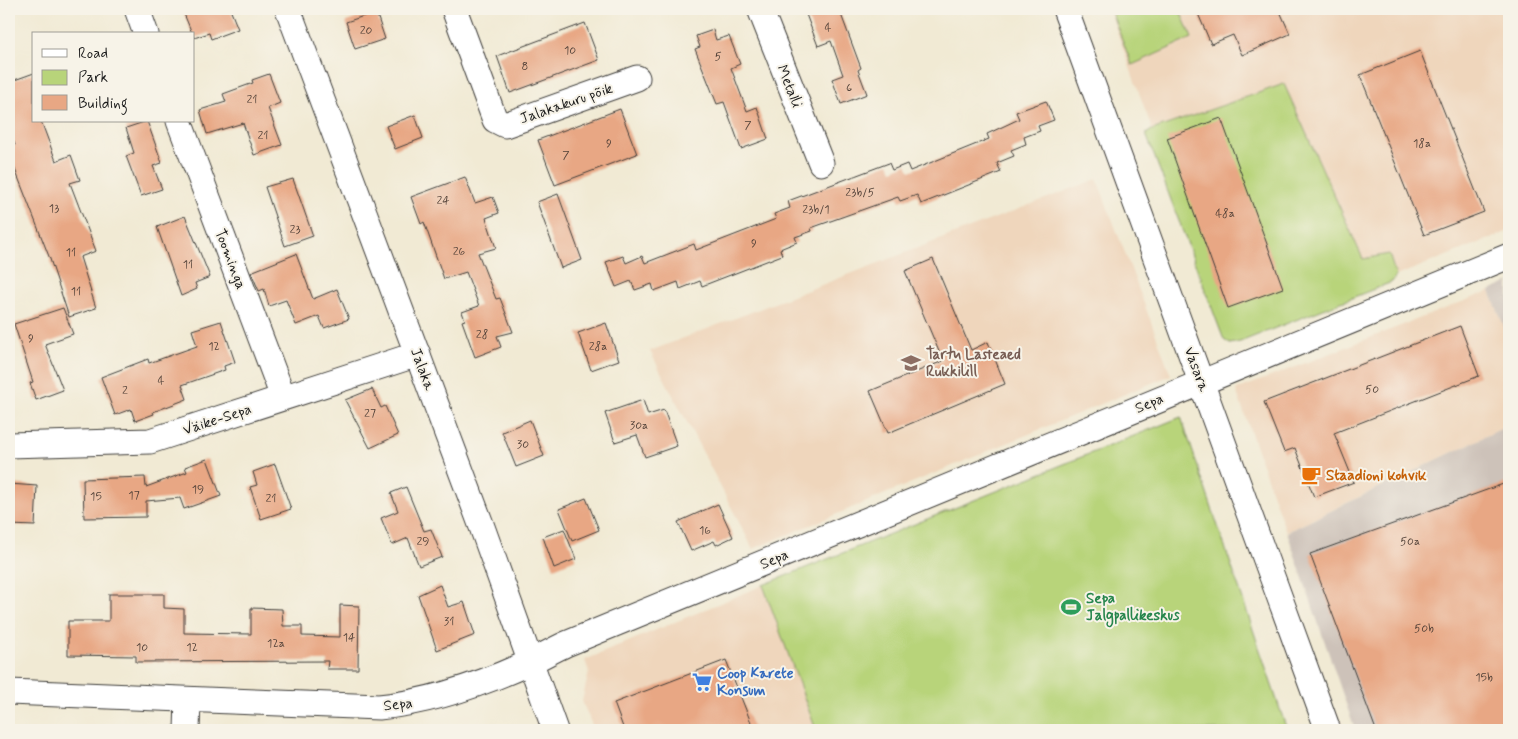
<svg xmlns="http://www.w3.org/2000/svg" width="1518" height="739" font-family="Mynerve,sans-serif">
<style>
.built{fill:#efd6bc}
.industrial{fill:#cdc2b9}
.green{fill:#b8d47a;stroke:#6a784b}
.building{fill:#e8a784}
.lines{fill:none;stroke-linecap:round;stroke-linejoin:round}
.minor-casing{stroke:#3c3b38;stroke-width:27}
.minor{stroke:#fff;stroke-width:25}
.labels{text-anchor:middle;stroke-width:4;stroke-linejoin:round;paint-order:stroke}
.number-label{font-size:12px;fill:#4f3f36}
.street-label{font-size:15px;fill:#1c1c1c;stroke:#f7f3e8}
.education-label{font-size:15px;font-weight:bold;fill:#785e54;stroke:#f7f3e8;text-anchor:start}
.food-label{font-size:15px;font-weight:bold;fill:#c56008;stroke:#f7f3e8;text-anchor:start}
.leisure-label{font-size:15px;font-weight:bold;fill:#27864d;stroke:#f7f3e8;text-anchor:start}
.shop-label{font-size:15px;font-weight:bold;fill:#366cbe;stroke:#f7f3e8;text-anchor:start}
</style>
<rect width="100%" height="100%" fill="#f7f3e8"/>
<filter id="ink" filterUnits="userSpaceOnUse"><feTurbulence type="fractalNoise" baseFrequency=".02" numOctaves="2"/><feDisplacementMap in="SourceGraphic" scale="10" xChannelSelector="R" yChannelSelector="G"/><feConvolveMatrix kernelMatrix="1 2 1 2 8 2 1 2 1" color-interpolation-filters="sRGB"/></filter>
<filter id="wash" filterUnits="userSpaceOnUse"><feTurbulence type="fractalNoise" baseFrequency=".0096" numOctaves="4" result="noise"/><feDisplacementMap in="SourceGraphic" scale="20" xChannelSelector="R" yChannelSelector="G"/><feGaussianBlur stdDeviation="1.12" result="paint"/><feColorMatrix in="noise" values="0 0 0 0 0 0 0 0 0 0 0 0 0 0 0 0 0 1.4 0 .05"/><feComposite in="paint" operator="in"/></filter>
<g filter="url(#wash)">
<rect width="100%" height="100%" fill="#f1ead4"/>
<g class="built">
<path d="M1109 9H1509V231L1396 276 1392 282 1240 342 1230 344 1224 340 1146 134 1152 129Z"/>
<path d="M1097 179 1171 375 753 549 650 351Z"/>
<path d="M1490 291 1509 339V425L1286 532 1236 390Z"/>
<path d="M763 585 816 730H594L582 701 589 672 585 660Z"/>
</g>
<g class="industrial">
<path d="M1509 282V339L1490 291Z"/>
<path d="M1509 425V730H1355L1287 532Z"/>
</g>
<g class="green">
<path d="M1110 9H1179L1192 38 1132 65Z"/>
<path d="M1284 84 1363 259 1389 254 1396 276 1392 282 1240 342 1230 344 1224 340 1146 134 1152 130Z"/>
<path d="M1181 417 1287 730H816L763 585Z"/>
</g>
<g id="blocks">
<g class="building">
<path d="M182 9H230L238 29 211 39 209 33 194 38Z"/>
<path d="M804 9H839L861 68 858 70 867 94 841 104 832 79 843 75 831 41 818 46Z"/>
<path d="M1196 9H1279L1290 34 1242 55 1233 35 1211 44Z"/>
<path d="M376 12 385 39 355 49 346 22Z"/>
<path d="M585 23 599 60 510 93 497 56Z"/>
<path d="M713 30 716 40 729 36 740 64 731 68 747 111 757 107 768 139 741 149 724 102 717 104 695 49 700 47 696 36Z"/>
<path d="M1420 51 1484 212 1424 235 1360 75Z"/>
<path d="M34 73V121H41L56 161 71 155 80 180 70 183 96 251 80 257 96 308 69 317 50 259 9 154V147L15 145 9 129V82Z"/>
<path d="M269 74 280 103 268 108 282 145 254 155 243 123 207 134 200 110 226 102 223 94 253 83 252 80Z"/>
<path d="M1046 101 1054 120 1038 126 1040 131 1024 137 1026 144 1011 150 1014 156 997 163 1001 172 921 204 917 195 900 201 898 197 811 228 812 231 795 237 797 242 780 249 782 255 702 286 700 281 680 289 678 282 654 291 652 284 635 290 631 281 616 287 606 262 623 256 626 263 642 256 645 263 694 244 696 250 776 219 774 214 790 208 788 201 889 163 892 170 907 164 910 171 989 139 987 134 1019 119 1016 112Z"/>
<path d="M620 109 637 154 555 185 538 140Z"/>
<path d="M415 115 423 138 395 149 386 126Z"/>
<path d="M1221 118 1283 288 1228 308 1167 138Z"/>
<path d="M147 121 162 163 153 166 162 189 141 196 126 156 134 153 126 128Z"/>
<path d="M465 177 475 203 493 197 499 213 486 218 496 248 478 253 496 299 500 298 513 332 497 336 501 347 475 357 462 321 465 320 462 312 479 306 466 272 444 279 424 222 421 224 411 197Z"/>
<path d="M293 179 313 236 285 246 265 187Z"/>
<path d="M558 194 582 260 561 268 537 202Z"/>
<path d="M185 216 210 277 195 283 197 289 181 296 157 227Z"/>
<path d="M296 254 313 299 337 289 349 319 324 328 319 316 296 325 286 300 269 306 264 289 259 291 251 272Z"/>
<path d="M933 259 971 350 988 342 1005 384 888 433 870 391 943 361 905 271Z"/>
<path d="M63 308 73 334 45 344 63 390 36 400 30 383 33 382 14 324Z"/>
<path d="M221 321 235 362 224 366 225 370 182 385 187 399 153 412 154 414 135 421 131 409 115 415 101 377 148 359 149 363 197 346 192 330Z"/>
<path d="M606 323 619 360 591 370 578 333Z"/>
<path d="M1460 326 1479 376 1334 433 1354 482 1314 497 1295 448 1284 452 1264 402Z"/>
<path d="M372 389 381 408 385 406 398 435 370 448 345 400Z"/>
<path d="M643 400 648 415 664 410 677 446 645 457 637 435 615 442 605 413Z"/>
<path d="M530 420 544 456 516 467 502 432Z"/>
<path d="M207 459 221 496 184 509 180 498 146 501V517L84 518 83 479 145 477 146 487 187 472 185 467Z"/>
<path d="M275 464 291 509 261 519 250 487 257 485 253 472Z"/>
<path d="M1506 483 1509 493V730H1376L1310 554Z"/>
<path d="M9 484 37 486 35 526 10 525Z"/>
<path d="M406 487 424 531 431 529 442 557 419 566 408 538 392 545 381 518 398 511 391 493Z"/>
<path d="M586 498 599 530 572 541 559 509Z"/>
<path d="M718 504 733 537 716 545 714 541 691 551 678 522Z"/>
<path d="M564 529 576 559 554 568 543 537Z"/>
<path d="M440 585 448 607 464 602 475 635 437 650 418 595Z"/>
<path d="M109 594H164V608L184 609V633L251 634V608L282 609 283 626H302V636L340 637V605L359 606 358 669H327L328 661 136 662V656L68 655V621H109Z"/>
<path d="M726 660 754 730H624L614 703Z"/>
</g>
</g>
</g>
<g filter="url(#ink)">
<use href="#blocks" fill-opacity="0" stroke="#3c3b38" stroke-width="1"/>
<g class="lines">
<defs>
<g id="minor">
<path d="M137 9 146 34"/>
<path d="M288 9 482 527 555 730"/>
<path d="M454 9 495 120 505 125 637 78"/>
<path d="M760 9 821 163"/>
<path d="M1065 9 1328 730"/>
<path d="M179 121 283 397"/>
<path d="M9 445 150 441 418 354"/>
<path d="M9 692 379 707C431 702 480 685 528 663 541 657 553 650 566 644L1509 256"/>
<path d="M187 730 188 700"/>
</g>
</defs>
<use href="#minor" class="minor-casing"/>
<use href="#minor" class="minor"/>
</g>
</g>
<defs>
<symbol id="school-bare" viewBox="-9 -9 18 18"><path d="M0-5L7-2L0 1L-7-2ZM-4 1L0 2.5L4 1V4Q0 6-4 4Z" fill="#8d6e63" stroke="#f7f3e8" stroke-width="2.5" paint-order="stroke"/></symbol>
<symbol id="cafe-bare" viewBox="-9 -9 18 18"><path d="M-5.5-4.5H6V0H3Q3 3.5 0 3.5H-2.5Q-5.5 3.5-5.5 0ZM3-3.2v2h1.7v-2ZM-6 4.5H4V6H-6Z" fill="#e8710a" stroke="#f7f3e8" stroke-width="2.5" paint-order="stroke"/></symbol>
<symbol id="stadium-bare" viewBox="-9 -9 18 18"><path d="M0-5a6.5 5 0 1 0 0 10a6.5 5 0 1 0 0-10ZM-3.5-1.8h7v3.6h-7Z" fill="#2e9e5b" stroke="#f7f3e8" stroke-width="2.5" paint-order="stroke"/></symbol>
<symbol id="supermarket-bare" viewBox="-9 -9 18 18"><path d="M-6-5.5h2.5l.6 2H6L4.5 2H-2.5L-4.4-4H-6ZM-1.5 3.2a1.3 1.3 0 1 0 .1 0ZM3 3.2a1.3 1.3 0 1 0 .1 0Z" fill="#3f7fe0" stroke="#f7f3e8" stroke-width="2.5" paint-order="stroke"/></symbol>
</defs>
<g fill-rule="evenodd">
<use href="#school-bare" x="897" y="349" width="28" height="28"/>
<use href="#cafe-bare" x="1297" y="461" width="28" height="28"/>
<use href="#stadium-bare" x="1057" y="593" width="28" height="28"/>
<use href="#supermarket-bare" x="688" y="668" width="28" height="28"/>
</g>
<g class="labels">
<g class="number-label">
<text x="828" y="31">4</text>
<text x="366" y="34">20</text>
<text x="570" y="54">10</text>
<text x="718" y="60">5</text>
<text x="525" y="70">8</text>
<text x="849" y="91">6</text>
<text x="252" y="103">21</text>
<text x="748" y="129">7</text>
<text x="263" y="139">21</text>
<text x="609" y="147">9</text>
<text x="1422" y="147">18a</text>
<text x="566" y="159">7</text>
<text x="860" y="196">23b/5</text>
<text x="443" y="204">24</text>
<text x="54" y="212">13</text>
<text x="816" y="213">23b/1</text>
<text x="1225" y="217">48a</text>
<text x="295" y="233">23</text>
<text x="754" y="247">9</text>
<text x="459" y="255">26</text>
<text x="71" y="256">11</text>
<text x="188" y="268">11</text>
<text x="76" y="295">11</text>
<text x="482" y="338">28</text>
<text x="31" y="342">9</text>
<text x="214" y="350">12</text>
<text x="598" y="350">28a</text>
<text x="161" y="384">4</text>
<text x="1372" y="393">50</text>
<text x="125" y="394">2</text>
<text x="370" y="417">27</text>
<text x="639" y="429">30a</text>
<text x="523" y="448">30</text>
<text x="198" y="493">19</text>
<text x="134" y="499">17</text>
<text x="96" y="500">15</text>
<text x="271" y="502">21</text>
<text x="705" y="534">16</text>
<text x="423" y="545">29</text>
<text x="1410" y="545">50a</text>
<text x="449" y="625">31</text>
<text x="1424" y="632">50b</text>
<text x="349" y="641">14</text>
<text x="276" y="647">12a</text>
<text x="142" y="651">10</text>
<text x="192" y="651">12</text>
<text x="1484" y="681">15b</text>
</g>
<g class="street-label">
<text transform="translate(790 86) rotate(68)" y="5">Metalli</text>
<text transform="translate(566 103) rotate(-19)" y="5">Jalakakuru põik</text>
<text transform="translate(231 259) rotate(69)" y="5">Toominga</text>
<text transform="translate(423 369) rotate(70)" y="5">Jalaka</text>
<text transform="translate(1197 369) rotate(70)" y="5">Vasara</text>
<text transform="translate(1149 403) rotate(-23)" y="5">Sepa</text>
<text transform="translate(217 419) rotate(-18)" y="5">Väike-Sepa</text>
<text transform="translate(774 559) rotate(-23)" y="5">Sepa</text>
<text transform="translate(398 704) rotate(-6)" y="5">Sepa</text>
</g>
<g class="education-label">
<text x="926" y="359">Tartu Lasteaed<tspan x="926" dy="17">Rukkilill</tspan></text>
</g>
<g class="food-label">
<text x="1326" y="480">Staadioni kohvik</text>
</g>
<g class="leisure-label">
<text x="1086" y="603">Sepa<tspan x="1086" dy="17">Jalgpallikeskus</tspan></text>
</g>
<g class="shop-label">
<text x="717" y="678">Coop Karete<tspan x="717" dy="17">Konsum</tspan></text>
</g>
</g>
<rect width="1518" height="739" fill="none" stroke="#f7f3e8" stroke-width="30"/>
<rect x="32" y="32" width="162" height="90" fill="#f7f3e8" stroke="#9f9d96"/>
<rect x="42" y="49" width="25" height="8" fill="#ffffff" stroke="#9f9d96"/>
<text x="78" y="58" font-size="15" fill="#1c1c1c">Road</text>
<rect x="42" y="70" width="25" height="15" fill="#b8d47a" stroke="#9f9d96"/>
<text x="78" y="82" font-size="15" fill="#1c1c1c">Park</text>
<rect x="42" y="95" width="25" height="15" fill="#e8a784" stroke="#9f9d96"/>
<text x="78" y="108" font-size="15" fill="#1c1c1c">Building</text>
</svg>
